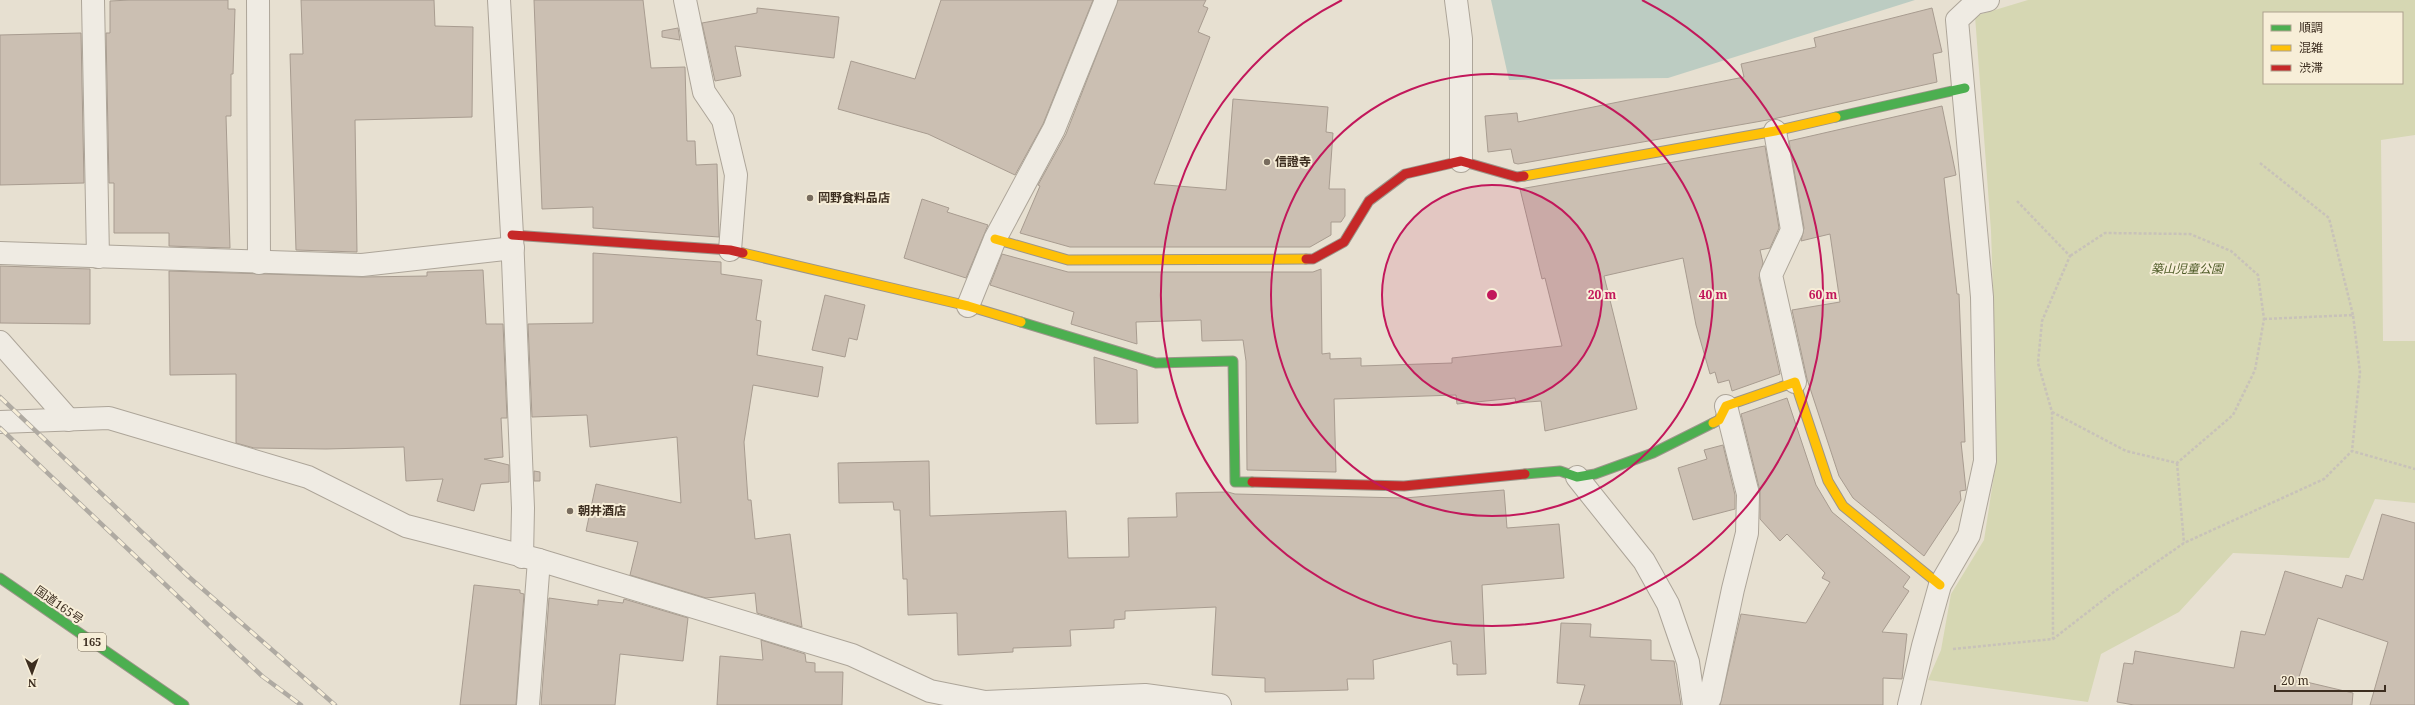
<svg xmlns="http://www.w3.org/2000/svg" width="2415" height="705" font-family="'Noto Serif','Noto Sans JP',serif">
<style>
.green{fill:#d6d7b3;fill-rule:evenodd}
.water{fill:#bcccc2}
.building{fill:#cbbfb2;stroke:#a89c90}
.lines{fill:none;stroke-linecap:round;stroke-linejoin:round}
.street-casing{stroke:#ada599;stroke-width:24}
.fast-casing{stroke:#9c958a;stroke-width:11}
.slow-casing{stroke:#9c958a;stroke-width:11}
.jam-casing{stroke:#9c958a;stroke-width:11}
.path{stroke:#c8c2b9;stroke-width:2.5;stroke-dasharray:3 2;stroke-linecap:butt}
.street{stroke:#efebe3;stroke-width:22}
.fast{stroke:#4caf50;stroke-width:9}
.slow{stroke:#ffc107;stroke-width:9}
.jam{stroke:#c62828;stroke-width:9}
.rail-casing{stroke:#afaaa2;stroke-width:4.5}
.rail{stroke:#f7eed8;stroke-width:3;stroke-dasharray:9;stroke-linecap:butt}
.ring{fill:none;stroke:#c2185b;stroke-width:2}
.poi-dot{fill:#786c5e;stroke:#f7eed8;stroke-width:1.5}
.labels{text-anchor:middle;stroke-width:4;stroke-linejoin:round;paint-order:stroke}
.shield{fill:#f7eed8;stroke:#756857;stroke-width:1}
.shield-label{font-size:11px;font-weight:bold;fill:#3d2e20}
.poi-label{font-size:12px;font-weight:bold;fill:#3d2e20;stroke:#f7eed8;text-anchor:start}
.park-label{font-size:12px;font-style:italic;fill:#4d5a26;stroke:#f7eed8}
.street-label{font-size:12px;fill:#3d2e20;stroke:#f7eed8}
.centre{fill:#c2185b;stroke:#f7eed8;stroke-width:2}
.ring-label{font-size:12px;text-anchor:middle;font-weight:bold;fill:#c2185b;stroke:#f7eed8;stroke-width:4;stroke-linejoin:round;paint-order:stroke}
</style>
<rect width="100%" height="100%" fill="#e7e0d1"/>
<path class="green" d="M2028 0H2415V135L2381 140 2383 341H2415V503L2375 499 2349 558 2233 553 2179 612 2101 654 2088 702 1928 680 1941 650 1951 594 1984 540 1996 462V379L1991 231 1975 16ZM2264 13H2402V83H2264Z"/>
<path class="water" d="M1491 0H1915L1668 78 1509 80Z"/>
<g class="building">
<path d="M130 0H228V9H235L233 74H231V116H226L230 248 169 246V233H114V183H109L106 33H110V1Z"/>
<path d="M301 0H434L435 26 473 27 472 117 355 120 357 252 296 250 290 54H303Z"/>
<path d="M534 0H643L651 68 685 67 687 141H695L696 165 717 164 719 237 593 228V207L542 209Z"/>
<path d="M941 0H1093L1043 124 1015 175 928 134 838 109 851 61 915 79Z"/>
<path d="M1118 0H1206L1203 6 1208 8 1198 32 1210 37 1154 184 1226 190 1233 99 1328 107 1326 132 1333 133 1329 189H1345V216L1341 222H1331V235L1310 247H1070L1020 233 1040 186 1038 185 1066 134Z"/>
<path d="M757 8 839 17 834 58 735 46 741 76 715 81 702 23 757 13Z"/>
<path d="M1932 8 1942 52 1933 54 1937 82 1773 119 1518 164 1514 163 1511 149 1488 152 1485 116 1517 113 1518 122 1744 77 1741 64 1816 47 1814 38Z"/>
<path d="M678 28 680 40 662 37V31Z"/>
<path d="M81 33 84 183 0 185V35Z"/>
<path d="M1942 106 1956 175 1944 178 1957 294H1959L1965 442H1961L1966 490 1960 491 1961 500 1924 556 1853 498 1839 476 1807 379 1792 310 1840 302 1830 234 1801 241 1804 228 1789 141Z"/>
<path d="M1765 146 1779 228 1770 248 1760 250 1763 263 1759 278 1780 374 1732 391 1729 380 1718 383 1715 372 1710 374 1696 325 1683 258 1604 276 1637 409 1545 431 1541 401 1516 403 1515 398 1457 404 1456 395 1334 399 1336 472 1247 470 1246 361 1243 340 1202 341 1201 320 1136 322 1137 344 1071 324 1074 312 990 285 1002 254 1068 272H1313L1321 269 1322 354 1330 353V359L1361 358V366L1452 363V358L1562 346 1545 278 1542 279 1520 189Z"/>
<path d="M922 199 949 208 947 212 988 225 966 278 904 258Z"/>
<path d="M593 253 721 262V274L762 280 756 320 761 321 757 355 823 367 818 397 753 385 744 442 748 500H751L755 539 790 534 802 627 757 613 755 593 706 598 630 575 638 542 586 531 596 484 681 503 677 437 590 447 587 415 532 417 528 324 593 323Z"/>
<path d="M0 266 90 269V324L0 323Z"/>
<path d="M483 270 486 324H503L507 418H501L503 457 484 459 509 465V482L481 484 474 511 437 501 443 479 406 481 404 447 326 449 254 448 236 443V374L170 375 169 271 362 277 427 276V272Z"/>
<path d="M825 295 865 305 857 340 849 338 845 357 812 350Z"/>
<path d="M1094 357 1137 370 1138 423 1096 424Z"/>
<path d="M1787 398 1816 485 1832 512 1910 577 1903 587 1909 591 1882 632 1907 634 1902 679 1883 678V705H1720L1741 614 1806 623 1830 582 1822 578 1825 573 1787 534 1780 541 1760 519V491L1741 414Z"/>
<path d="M1723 445 1735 495V509L1693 520 1678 468 1707 459 1704 450Z"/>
<path d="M929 461 930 516 1066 511 1068 558 1129 557 1128 518 1177 517 1176 493 1228 492 1235 494 1404 498 1504 490 1507 528 1559 524 1564 578 1482 585 1486 674 1457 675V664H1453L1451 641 1373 660 1374 679H1347L1348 690 1265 692V678L1212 675 1216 607 1125 611V619L1114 620V628L1070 630 1071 646 1013 648V652L958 655 957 613 908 615 907 579H903L900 510H894L893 502 839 503 838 463Z"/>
<path d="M534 471 540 472V481H534Z"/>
<path d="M2382 514 2415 523V705H2370L2388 642 2318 618 2298 680 2353 693 2352 705H2134L2117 702 2124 663 2133 664 2135 651 2234 668 2241 631 2265 635 2285 571 2342 588 2346 575 2363 580Z"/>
<path d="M474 585 520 590V593L524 594 516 705H460Z"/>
<path d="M549 598 598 605V600L623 603 624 599 688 618 683 661 620 654 615 705H541Z"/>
<path d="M1561 623 1591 624 1590 637 1651 640V660L1674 661 1681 705H1579L1585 685 1557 683Z"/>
<path d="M761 640 805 654 806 662 815 663V672H843L842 705H717L720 656 763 660Z"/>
</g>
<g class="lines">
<defs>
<g id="street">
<path d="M93 0 98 257"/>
<path d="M258 0 259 263"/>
<path d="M499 0 512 235 523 508 522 557"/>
<path d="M685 0 704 92 723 120 736 175 730 250"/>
<path d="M1456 0 1461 39V161"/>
<path d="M1775 131 1792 230 1771 275 1795 382"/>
<path d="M0 253 362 265 513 248"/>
<path d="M968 306 995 239 1054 129 1106 0"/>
<path d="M0 342 69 420"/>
<path d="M0 422 109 418 308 477 406 526 539 560 528 705"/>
<path d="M1577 477 1644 561 1668 604 1688 662 1694 705"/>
<path d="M539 560 852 655 930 691 985 702 1145 695 1220 705"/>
<path d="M1706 705 1710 698 1733 589 1747 533 1748 494 1726 406"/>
<path d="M1909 705 1923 646 1940 585 1969 535 1985 461 1982 297 1957 20 1975 3 1988 0"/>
</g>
<g id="fast">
<path d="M1836 117 1965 88"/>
<path d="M1021 322 1156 363 1233 361 1235 482H1252"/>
<path d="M1525 474 1560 471 1577 477 1595 474 1653 453 1713 423"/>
<path d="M0 578 184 705"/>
</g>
<g id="slow">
<path d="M1524 176 1775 131 1836 117"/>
<path d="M995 239 1068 260 1306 259"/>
<path d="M743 253 968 306 1021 322"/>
<path d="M1713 423 1719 420 1726 406 1795 382 1828 481 1843 506 1940 585"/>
</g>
<g id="jam">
<path d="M512 235 730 250 743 253"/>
<path d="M1306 259H1313L1344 242 1369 201 1405 174 1461 161 1517 177 1524 176"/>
<path d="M1252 482 1404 486 1525 474"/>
</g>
</defs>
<use href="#street" class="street-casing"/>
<use href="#fast" class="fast-casing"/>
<use href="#slow" class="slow-casing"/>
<use href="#jam" class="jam-casing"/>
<g class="path">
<path d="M2260 163 2329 218 2353 315"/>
<path d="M2017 201 2070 256 2042 321 2038 363 2052 412 2053 639"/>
<path d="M2264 319 2353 315 2360 372 2352 451"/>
<path d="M2052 412 2126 451 2177 463 2233 415 2255 370 2264 319 2258 275 2231 251 2190 234 2105 233 2070 256"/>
<path d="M2177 463 2184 543"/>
<path d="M1953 649 2053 639 2115 591 2184 543 2324 479 2352 451 2415 469"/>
</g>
<use href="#street" class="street"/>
<use href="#fast" class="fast"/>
<use href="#slow" class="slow"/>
<use href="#jam" class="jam"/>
<defs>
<g id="rail">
<path d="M0 397 189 577 335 705"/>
<path d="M0 428 262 676 301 705"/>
</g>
</defs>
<use href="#rail" class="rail-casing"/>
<use href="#rail" class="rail"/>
</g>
<circle cx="1492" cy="295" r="110" fill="#c2185b" fill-opacity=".12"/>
<g class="ring">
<circle cx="1492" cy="295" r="110"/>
<circle cx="1492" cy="295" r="221"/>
<path d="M1642 0A331 331 0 1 1 1342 0"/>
</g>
<g class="poi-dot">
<circle cx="1267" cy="162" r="4"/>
<circle cx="810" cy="198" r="4"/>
<circle cx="570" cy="511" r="4"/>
</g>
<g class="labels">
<rect class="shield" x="78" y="633" width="28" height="18" rx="3"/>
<g class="shield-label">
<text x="92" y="646">165</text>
</g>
<g class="poi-label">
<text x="1275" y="166">信證寺</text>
<text x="818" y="202">岡野食料品店</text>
<text x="578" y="515">朝井酒店</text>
</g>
<g class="park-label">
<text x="2187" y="273">築山児童公園</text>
</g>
<g class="street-label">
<text transform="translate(59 605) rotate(35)" y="4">国道165号</text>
</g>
</g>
<circle cx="1492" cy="295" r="6" class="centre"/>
<g class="ring-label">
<text x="1602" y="299">20 m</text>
<text x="1713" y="299">40 m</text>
<text x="1823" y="299">60 m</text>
</g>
<rect x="2263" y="12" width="140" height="72" fill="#f7eed8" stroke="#ada18e"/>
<rect x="2271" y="25" width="20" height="6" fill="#4caf50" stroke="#ada18e"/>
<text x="2299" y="32" font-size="12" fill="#3d2e20">順調</text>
<rect x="2271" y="45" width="20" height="6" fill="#ffc107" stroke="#ada18e"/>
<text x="2299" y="52" font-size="12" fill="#3d2e20">混雑</text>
<rect x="2271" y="65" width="20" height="6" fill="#c62828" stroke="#ada18e"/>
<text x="2299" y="72" font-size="12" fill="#3d2e20">渋滞</text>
<g transform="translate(32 673) rotate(179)" stroke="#f7eed8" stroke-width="3" paint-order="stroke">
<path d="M0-3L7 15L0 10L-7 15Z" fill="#3d2e20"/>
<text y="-6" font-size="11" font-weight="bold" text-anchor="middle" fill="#3d2e20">N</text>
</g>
<path d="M2275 685v6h110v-6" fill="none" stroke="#3d2e20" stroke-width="2"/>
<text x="2281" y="685" font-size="12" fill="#3d2e20" stroke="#f7eed8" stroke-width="3" paint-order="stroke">20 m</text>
</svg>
